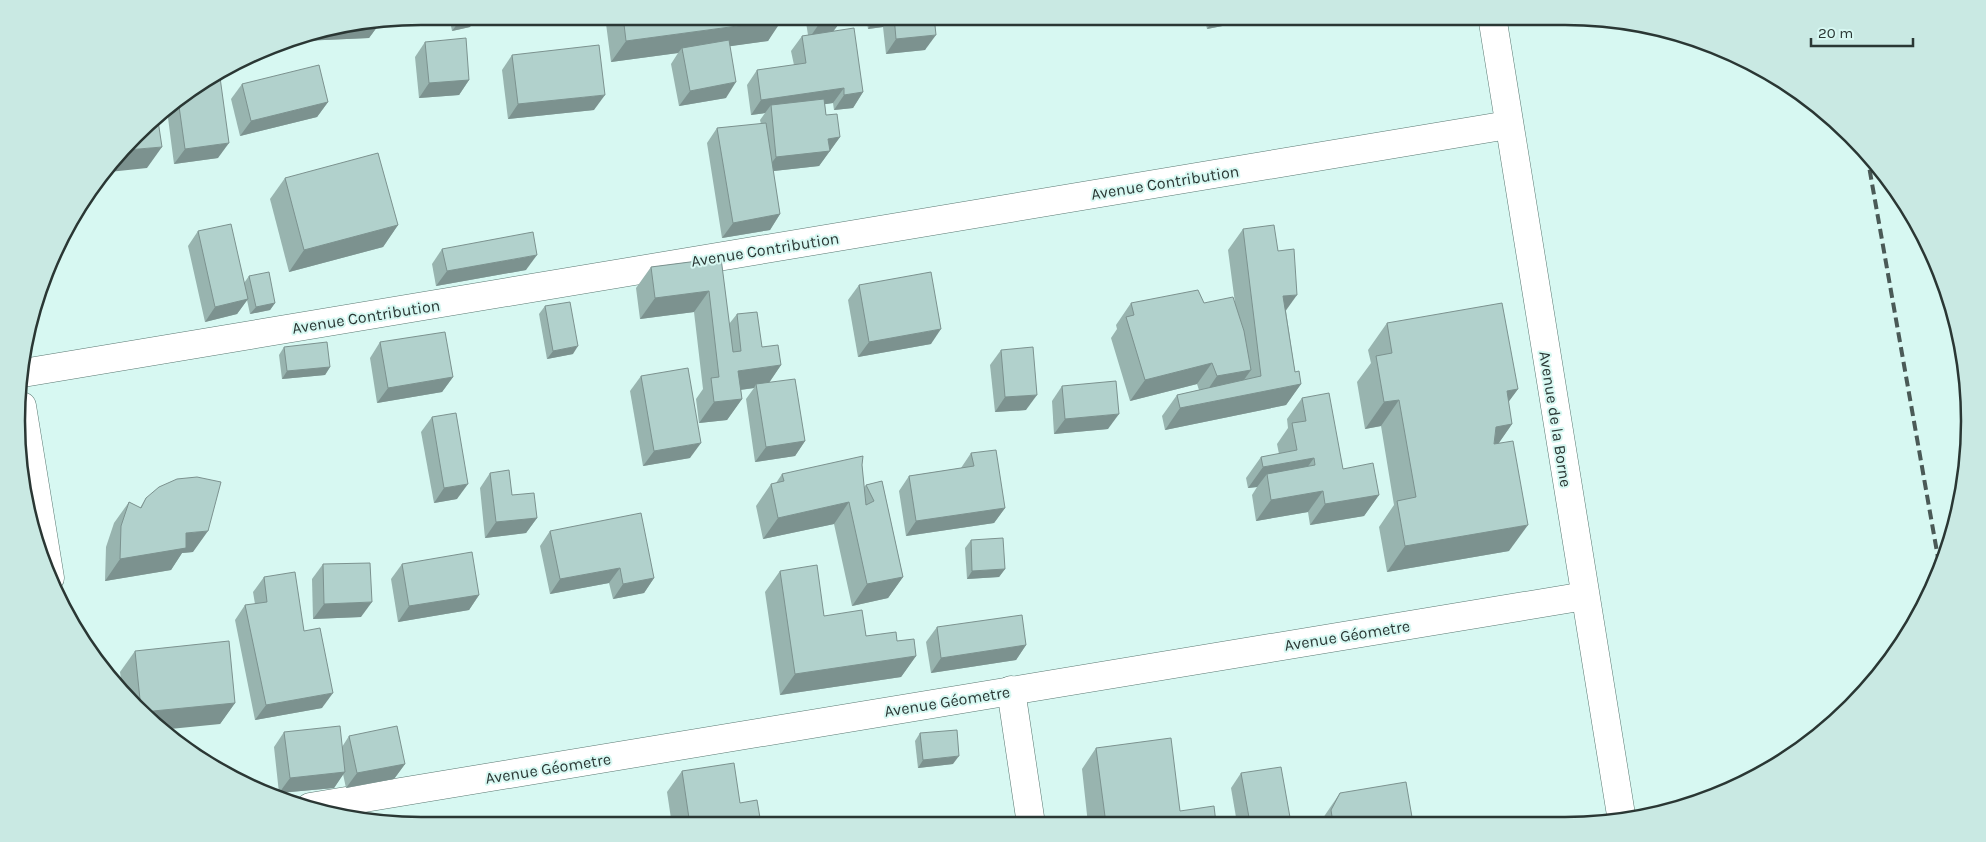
<svg xmlns="http://www.w3.org/2000/svg" width="1986" height="842" font-family="Karla,sans-serif">
<style>
.lines{fill:none;stroke-linecap:round;stroke-linejoin:round}
.minor-casing{stroke:#5a7872;stroke-width:29}
.minor{stroke:#fff;stroke-width:28}
.rail{stroke:#4a5a57;stroke-width:4;stroke-dasharray:10 5;stroke-linecap:butt}
.wall{fill:#98b4af}
.shaded-wall{fill:#7c928f}
.building{fill:#b1d1cc;stroke:#7c928f}
.labels{text-anchor:middle;stroke-width:4;stroke-linejoin:round;paint-order:stroke}
.street-label{font-size:16px;fill:#2a3734;stroke:#d7f8f2}
.rim{fill:none;stroke:#2a3734;stroke-width:2.5}
</style>
<rect width="100%" height="100%" fill="#d7f8f2"/>
<g class="lines">
<defs>
<g id="minor">
<path d="M1492 16 1622 821"/>
<path d="M23 373 1508 125"/>
<path d="M22 406 50 578"/>
<path d="M1011 690 1031 824"/>
<path d="M310 807 1585 596"/>
</g>
</defs>
<use href="#minor" class="minor-casing"/>
<use href="#minor" class="minor"/>
<path class="rail" d="M1867 155 1940 569"/>
</g>
<g class="wall">
<path d="M449 16H474L470 27 452 31Z"/>
<path d="M605 16H782L768 41 730 46 726 98 679 106 671 64 678 53 611 62Z"/>
<path d="M805 16H840L833 31 863 92 853 108 834 110 833 103 825 104 826 115 840 137 819 166 773 171 780 214 770 230 722 238 707 143 717 128 761 124 760 120 765 113 751 115 747 85 757 70 794 65 791 51 802 36 808 35Z"/>
<path d="M866 16H945L941 23H935L925 50 886 54 883 27 868 29Z"/>
<path d="M1204 16H1251L1248 21 1207 29Z"/>
<path d="M380 23 369 38 302 41V36Z"/>
<path d="M425 42 469 80 459 95 419 98 415 57Z"/>
<path d="M512 55 594 110 508 119 502 70Z"/>
<path d="M219 70 218 158 174 164 167 110 163 111Z"/>
<path d="M242 84 328 102 317 117 240 136 231 99Z"/>
<path d="M285 178 398 225 383 247 289 272 270 199Z"/>
<path d="M1243 229 1286 311 1295 372 1301 384 1286 405 1165 430 1162 416 1177 395 1199 390 1197 384 1130 401 1111 338 1117 329 1116 325 1131 303H1235L1228 250Z"/>
<path d="M198 231 244 283 249 276 275 303 270 310 250 314 247 300 237 314 205 322 188 246Z"/>
<path d="M442 249 526 270 436 286 432 264Z"/>
<path d="M721 258 729 324 737 314 762 347 781 365 769 383 805 441 795 456 755 462 746 399 754 388 741 390 742 399 727 420 699 423 696 399 703 389 694 312 640 319 636 288 651 267Z"/>
<path d="M859 285 931 344 858 357 848 300Z"/>
<path d="M545 306 573 354 547 359 539 314Z"/>
<path d="M1387 323 1518 389 1508 402 1512 424 1498 444 1509 551 1387 572 1379 527 1394 505 1381 426 1365 429 1357 382 1371 363 1368 350Z"/>
<path d="M380 342 453 377 442 392 377 403 370 358Z"/>
<path d="M284 347 330 367 325 375 282 379 279 355Z"/>
<path d="M1001 350 1026 410 995 412 990 365Z"/>
<path d="M641 376 690 458 643 466 630 391Z"/>
<path d="M1062 386 1108 429 1054 434 1052 401Z"/>
<path d="M1302 398 1343 469 1379 495 1364 516 1310 525 1308 512 1256 521 1252 495 1257 487 1248 488 1246 478 1261 457 1279 454 1277 444 1288 428 1287 419Z"/>
<path d="M432 417 457 499 434 503 421 432Z"/>
<path d="M971 453 1005 508 994 523 906 536 899 491 909 476 961 468Z"/>
<path d="M862 465 864 487 866 485 882 481 903 577 888 598 852 606 834 524 763 539 756 506 771 484 776 483 782 474Z"/>
<path d="M490 473 512 495 537 518 526 533 485 538 480 488Z"/>
<path d="M146 498 193 552 182 553 171 570 105 581 106 547 114 523 129 502 140 508Z"/>
<path d="M550 531 654 578 644 593 613 599 609 583 550 594 540 546Z"/>
<path d="M971 540 1005 569 999 577 967 579 965 548Z"/>
<path d="M323 564 361 617 313 619 312 579Z"/>
<path d="M402 564 479 595 469 610 398 622 391 579Z"/>
<path d="M780 571 824 616 866 636 897 641 916 656 901 677 780 695 765 592Z"/>
<path d="M264 577 304 631 322 708 255 720 235 620 245 605 255 604 253 592Z"/>
<path d="M937 627 1026 645 1016 660 931 673 926 642Z"/>
<path d="M135 651 235 703 220 724 154 725 122 686 120 672Z"/>
<path d="M284 732 342 747 349 736 405 764 394 779 346 788 343 774 334 788 279 793 274 747Z"/>
<path d="M920 733 953 764 918 768 915 741Z"/>
<path d="M1096 748 1180 811 1216 823 1088 824 1082 769Z"/>
<path d="M682 771 740 803 760 818 755 825H672L667 792Z"/>
<path d="M1241 773 1291 823H1237L1231 788Z"/>
<path d="M1340 793 1413 823H1320L1325 815Z"/>
</g>
<g class="shaded-wall">
<path d="M876 16H890L883 27 868 29Z"/>
<path d="M928 16H945L941 23 922 24Z"/>
<path d="M1216 16H1251L1248 21 1207 29Z"/>
<path d="M475 20 470 27 452 31 458 23Z"/>
<path d="M782 20 768 41 682 53V48L678 53 611 62 626 41Z"/>
<path d="M841 21 830 36 808 40 819 24Z"/>
<path d="M380 23 369 38 302 41 306 35Z"/>
<path d="M936 35 925 50 886 54 896 39Z"/>
<path d="M469 80 459 95 419 98 429 83Z"/>
<path d="M736 82 726 98 679 106 690 91Z"/>
<path d="M844 88 833 103 772 112 771 105 765 113 751 115 761 100Z"/>
<path d="M863 92 853 108 834 110 844 95Z"/>
<path d="M605 95 594 110 508 119 518 104Z"/>
<path d="M328 102 317 117 240 136 251 121Z"/>
<path d="M170 105 167 110 163 111Z"/>
<path d="M840 137 819 166 765 172 776 157 828 139Z"/>
<path d="M229 143 218 158 174 164 185 149Z"/>
<path d="M162 147 147 168 109 172 127 150Z"/>
<path d="M780 214 770 230 722 238 733 223Z"/>
<path d="M398 225 383 247 289 272 304 250Z"/>
<path d="M537 255 526 270 436 286 447 271Z"/>
<path d="M709 291 694 312 640 319 655 298Z"/>
<path d="M1297 295 1282 316 1283 296Z"/>
<path d="M248 299 237 314 205 322 215 307Z"/>
<path d="M275 303 270 310 250 314 256 307Z"/>
<path d="M941 329 931 344 858 357 869 342Z"/>
<path d="M578 346 573 354 547 359 553 351Z"/>
<path d="M1212 363 1197 384 1130 401 1145 380Z"/>
<path d="M781 365 766 387 756 384 754 388 723 392 738 371Z"/>
<path d="M330 367 325 375 282 379 287 371Z"/>
<path d="M1251 370 1236 391 1202 398 1217 376Z"/>
<path d="M453 377 442 392 377 403 388 388Z"/>
<path d="M1301 384 1286 405 1165 430 1180 408Z"/>
<path d="M1518 389 1499 415 1507 391Z"/>
<path d="M1037 395 1026 410 995 412 1005 397Z"/>
<path d="M742 399 727 420 699 423 714 402Z"/>
<path d="M1399 400 1381 426 1365 429 1384 402Z"/>
<path d="M1119 414 1108 429 1054 434 1065 419Z"/>
<path d="M1512 424 1494 450 1496 427Z"/>
<path d="M805 441 795 456 755 462 766 447Z"/>
<path d="M701 443 690 458 643 466 654 451Z"/>
<path d="M1314 458 1299 479 1267 474 1257 487 1248 488 1263 467Z"/>
<path d="M468 484 457 499 434 503 444 488Z"/>
<path d="M1323 491 1308 512 1256 521 1271 500Z"/>
<path d="M1379 495 1364 516 1310 525 1325 504Z"/>
<path d="M849 502 834 524 763 539 778 518Z"/>
<path d="M1005 508 994 523 906 536 916 521Z"/>
<path d="M537 518 526 533 485 538 496 522Z"/>
<path d="M1528 525 1509 551 1387 572 1405 546Z"/>
<path d="M208 531 193 552 182 553 171 570 105 581 120 559 186 533Z"/>
<path d="M620 568 609 583 550 594 560 579Z"/>
<path d="M1005 569 999 577 967 579 972 571Z"/>
<path d="M903 577 888 598 852 606 867 584Z"/>
<path d="M654 578 644 593 613 599 623 584Z"/>
<path d="M479 595 469 610 398 622 409 606Z"/>
<path d="M372 602 361 617 313 619 324 604Z"/>
<path d="M1026 645 1016 660 931 673 941 658Z"/>
<path d="M916 656 901 677 780 695 795 674Z"/>
<path d="M333 693 322 708 255 720 266 705Z"/>
<path d="M235 703 220 724 160 730 154 725 143 712Z"/>
<path d="M959 756 953 764 918 768 923 760Z"/>
<path d="M405 764 394 779 346 788 357 773Z"/>
<path d="M345 772 334 788 279 793 290 778Z"/>
<path d="M760 818 755 825H742L744 821Z"/>
</g>
<g class="building">
<path d="M456 16H474L475 20 458 23Z"/>
<path d="M623 16H782V20L626 41Z"/>
<path d="M818 16H840L841 21 819 24Z"/>
<path d="M894 16H934L936 35 896 39Z"/>
<path d="M854 28 863 92 844 95V88L761 100 757 70 806 63 802 36Z"/>
<path d="M466 38 469 80 429 83 425 42Z"/>
<path d="M729 40 736 82 690 91 682 48Z"/>
<path d="M599 45 605 95 518 104 512 55Z"/>
<path d="M319 65 328 102 251 121 242 84Z"/>
<path d="M219 70 229 143 185 149 178 99Z"/>
<path d="M824 99 826 115 837 114 840 137 828 139 830 151 776 157 771 105Z"/>
<path d="M157 114 162 147 127 150 154 117Z"/>
<path d="M766 123 780 214 733 223 717 128Z"/>
<path d="M378 153 398 225 304 250 285 178Z"/>
<path d="M231 224 248 299 215 307 198 231Z"/>
<path d="M1274 225 1278 251 1294 249 1297 295 1283 296 1295 372 1299 371 1301 384 1180 408 1177 395 1261 376 1243 229Z"/>
<path d="M533 232 537 255 447 271 442 249Z"/>
<path d="M721 258 733 352 741 351 737 314 757 312 762 347 778 345 781 365 738 371 742 399 714 402 711 378 719 377 709 291 655 298 651 267Z"/>
<path d="M269 272 275 303 256 307 249 276Z"/>
<path d="M931 272 941 329 869 342 859 285Z"/>
<path d="M1198 290 1204 303 1233 297 1244 331 1251 370 1217 376 1212 363 1145 380 1126 317 1134 315 1131 303Z"/>
<path d="M570 302 578 346 553 351 545 306Z"/>
<path d="M1502 303 1518 389 1507 391 1512 424 1496 427 1494 444 1513 441 1528 525 1405 546 1397 501 1416 497 1399 400 1384 402 1376 356 1392 353 1387 323Z"/>
<path d="M445 332 453 377 388 388 380 342Z"/>
<path d="M327 342 330 367 287 371 284 347Z"/>
<path d="M1033 347 1037 395 1005 397 1001 350Z"/>
<path d="M688 368 701 443 654 451 641 376Z"/>
<path d="M795 379 805 441 766 447 756 384Z"/>
<path d="M1116 381 1119 414 1065 419 1062 386Z"/>
<path d="M1329 393 1343 469 1373 463 1379 495 1325 504 1323 491 1271 500 1267 474 1315 465 1314 458 1263 467 1261 457 1297 450 1292 423 1306 421 1302 398Z"/>
<path d="M456 413 468 484 444 488 432 417Z"/>
<path d="M996 450 1005 508 916 521 909 476 974 466 971 453Z"/>
<path d="M863 456 862 465 866 505 874 501 866 485 882 481 903 577 867 584 849 502 778 518 771 484 784 481 782 474Z"/>
<path d="M509 470 512 495 534 493 537 518 496 522 490 473Z"/>
<path d="M197 477 221 482 208 531 186 533V548L120 559 121 526 129 502 141 508 146 498 159 487 177 479Z"/>
<path d="M641 513 654 578 623 584 620 568 560 579 550 531Z"/>
<path d="M1003 538 1005 569 972 571 971 540Z"/>
<path d="M472 552 479 595 409 606 402 564Z"/>
<path d="M370 563 372 602 324 604 323 564Z"/>
<path d="M817 565 824 616 862 610 866 636 896 632 897 641 914 639 916 656 795 674 780 571Z"/>
<path d="M295 572 304 631 320 628 333 693 266 705 245 605 267 602 264 577Z"/>
<path d="M1022 615 1026 645 941 658 937 627Z"/>
<path d="M229 641 235 703 143 712 141 709 135 651Z"/>
<path d="M340 726 345 772 290 778 284 732Z"/>
<path d="M397 726 405 764 357 773 349 736Z"/>
<path d="M957 730 959 756 923 760 920 733Z"/>
<path d="M1171 738 1180 811 1214 806 1216 823 1106 824 1096 748Z"/>
<path d="M734 763 740 803 757 800 760 818 744 821 745 825H690L682 771Z"/>
<path d="M1281 767 1291 823H1250L1241 773Z"/>
<path d="M1406 782 1413 823H1333L1331 810 1340 793Z"/>
</g>
<g class="labels">
<g class="street-label">
<text transform="translate(1165 182) rotate(-9)" y="6">Avenue Contribution</text>
<text transform="translate(765 249) rotate(-9)" y="6">Avenue Contribution</text>
<text transform="translate(366 316) rotate(-9)" y="6">Avenue Contribution</text>
<text transform="translate(1556 419) rotate(81)" y="6">Avenue de la Borne</text>
<text transform="translate(1347 635) rotate(-9)" y="6">Avenue Géometre</text>
<text transform="translate(947 701) rotate(-9)" y="6">Avenue Géometre</text>
<text transform="translate(548 768) rotate(-9)" y="6">Avenue Géometre</text>
</g>
</g>
<path d="M0 0H1986V842H0ZM421 25H1565A396 396 0 0 1 1961 421V421A396 396 0 0 1 1565 817H421A396 396 0 0 1 25 421V421A396 396 0 0 1 421 25Z" fill="#c9e9e3" fill-rule="evenodd"/>
<path class="rim" d="M421 25H1565A396 396 0 0 1 1961 421V421A396 396 0 0 1 1565 817H421A396 396 0 0 1 25 421V421A396 396 0 0 1 421 25Z"/>
<path d="M1811 38v8h102v-8" fill="none" stroke="#2a3734" stroke-width="2.5"/>
<text x="1818" y="38" font-size="15" fill="#2a3734" stroke="#d7f8f2" stroke-width="4" paint-order="stroke">20 m</text>
</svg>
